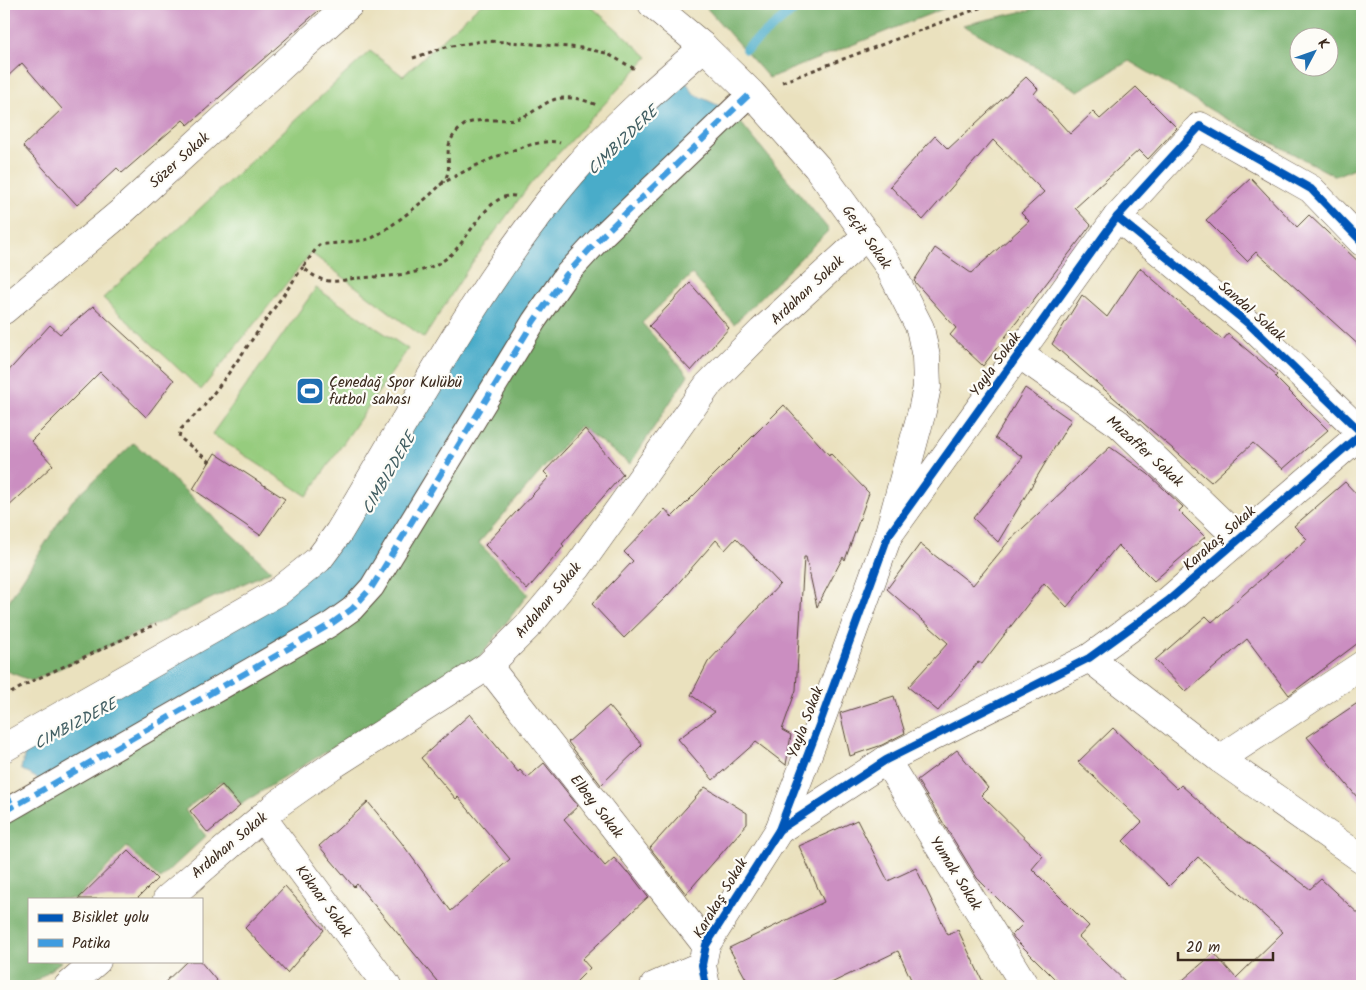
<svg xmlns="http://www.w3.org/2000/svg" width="1366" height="990" font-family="Kalam,sans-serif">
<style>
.green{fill:#96cc7e;stroke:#687b4e}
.forest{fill:#78b06d;stroke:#5a6d46;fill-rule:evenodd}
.water{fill:#4aacc9;stroke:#426b74}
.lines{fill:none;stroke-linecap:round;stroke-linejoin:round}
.stream{stroke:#4aacc9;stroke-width:10}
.building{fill:#cb8ec1}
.pedestrian-casing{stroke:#554536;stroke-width:26}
.minor-casing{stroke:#554536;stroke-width:29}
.tertiary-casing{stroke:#554536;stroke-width:29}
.path{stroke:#554536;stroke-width:3;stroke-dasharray:4 4;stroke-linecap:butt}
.pedestrian{stroke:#fff;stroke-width:24}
.minor{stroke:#fff;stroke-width:28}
.tertiary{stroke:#fff;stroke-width:28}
.quiet{stroke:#3f9ce0;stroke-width:6;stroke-dasharray:12 6;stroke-linecap:butt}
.cycleway-casing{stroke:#fdfcf7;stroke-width:11}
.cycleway{stroke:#0057b8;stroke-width:8}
.labels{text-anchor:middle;stroke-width:4.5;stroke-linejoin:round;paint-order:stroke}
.street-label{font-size:15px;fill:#3b2a1e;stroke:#fdfcf7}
.poi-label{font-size:15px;fill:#3b2a1e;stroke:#fdfcf7;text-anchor:start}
.water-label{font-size:16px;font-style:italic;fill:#415e62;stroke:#fdfcf7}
</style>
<rect width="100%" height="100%" fill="#fdfcf7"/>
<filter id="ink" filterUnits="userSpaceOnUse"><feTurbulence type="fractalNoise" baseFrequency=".02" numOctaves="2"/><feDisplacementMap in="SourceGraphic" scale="10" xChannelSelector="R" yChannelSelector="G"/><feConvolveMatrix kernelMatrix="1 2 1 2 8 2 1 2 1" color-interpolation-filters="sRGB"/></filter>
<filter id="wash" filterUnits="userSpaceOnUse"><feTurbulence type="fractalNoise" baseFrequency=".0096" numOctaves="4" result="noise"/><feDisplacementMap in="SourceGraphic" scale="20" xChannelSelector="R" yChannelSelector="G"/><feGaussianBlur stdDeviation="1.12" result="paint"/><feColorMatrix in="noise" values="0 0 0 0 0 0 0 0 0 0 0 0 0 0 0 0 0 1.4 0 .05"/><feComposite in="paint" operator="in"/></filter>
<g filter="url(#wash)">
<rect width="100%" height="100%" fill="#eae1be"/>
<g class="green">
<path d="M481 4H584L594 9 648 57 531 183 469 267 424 338 311 253 201 390 103 298 370 51 403 76Z"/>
<path d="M316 288 408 349 307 496 212 434Z"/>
</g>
<g class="forest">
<path d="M703 4H955L769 78Z"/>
<path d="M1056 4H1344L1362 9V165L1335 176 1216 113 1129 61 1078 91 963 25ZM1298 38H1328V68H1298Z"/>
<path d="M732 112 829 230 734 324 692 274 642 323 688 375 630 464 580 426 479 543 528 594 480 657 241 804 222 781 185 810 206 836 160 879 127 847 76 899H29V961H62L29 986H4V812L331 624 566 275Z"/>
<path d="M134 443 271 571 32 681 4 670 5 607 72 501Z"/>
</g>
<path class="water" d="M678 70 694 94 732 112 604 234 372 587 50 786 21 769 30 733 299 576 521 238Z"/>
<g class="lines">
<path class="stream" d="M746 49 801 4"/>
</g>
<g id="blocks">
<g class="building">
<path d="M4 4H326L188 125 183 120 122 173 117 168 77 205 23 146 62 109 22 63 4 80Z"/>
<path d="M1026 77 1038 89 1034 94 1070 134 1093 112 1100 119 1136 87 1177 128 1148 159 1139 150 1075 208 1091 225 983 366 950 335 956 328 914 281 935 248 971 273 1029 221 1021 213 1044 192 993 140 923 220 890 186 935 136 948 149Z"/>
<path d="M1251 178 1297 227 1309 215 1362 265V348L1256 252 1247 261 1206 220Z"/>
<path d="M1140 268 1223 340 1228 334 1277 375 1275 377 1328 430 1283 469 1253 443 1211 482 1052 344 1082 295 1107 317Z"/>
<path d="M690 283 729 328 691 371 649 326Z"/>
<path d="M93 306 174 380 146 417 100 372 31 441 53 465 4 511V376L50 325 60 334Z"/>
<path d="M1025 388 1071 420 998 542 973 518 1023 457 995 438Z"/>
<path d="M784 405 829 455 830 453 869 493 845 560 843 557 817 607 806 557H804L796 690 782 730 791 735 786 765 756 742 713 780 678 739 715 712 691 695 708 662 780 584 736 538 725 550 716 540 667 596 624 638 592 604 633 561 624 552 665 509 672 517Z"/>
<path d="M585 429 623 474 562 544 564 546 527 590 485 545 549 477 544 472Z"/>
<path d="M1110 447 1148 474 1183 507 1179 511 1205 537 1154 581 1118 545 1067 607 1044 583 982 664 978 662 938 711 908 687 948 643 887 589 920 544 973 585 1009 541Z"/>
<path d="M215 453 285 499 260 535 193 489Z"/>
<path d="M1345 482 1362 500V640L1289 695 1247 639 1186 692 1155 660 1206 616 1212 622 1307 539 1294 526Z"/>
<path d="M894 696 905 733 882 745 850 756 840 713Z"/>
<path d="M1362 700V803L1307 737Z"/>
<path d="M609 706 642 745 601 785 568 742Z"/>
<path d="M470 714 518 772 520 770 527 778 544 763 578 806 564 819 605 866 614 858 627 873 628 871 648 897 582 959 590 968 572 986H441L357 884 354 887 319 846 368 802 401 842 451 911 510 859 458 797 456 799 421 758Z"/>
<path d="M1113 728 1177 789 1181 785 1229 828 1310 889 1321 879 1362 917V986H1176L1214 953 1236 978 1283 932 1198 857 1169 886 1123 841 1142 822 1078 762Z"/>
<path d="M957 750 988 788 981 795 1043 856 1032 869 1089 926 1079 937 1130 986H1062L1014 938 1012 935 1023 924 977 878 917 780Z"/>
<path d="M222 785 240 806 208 833 190 811Z"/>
<path d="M705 787 747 813V824L686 894 650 848Z"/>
<path d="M857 820 888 881 916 868 948 935 958 930 985 986H914L898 951 825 986H750L729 948 824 902 799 846Z"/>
<path d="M128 850 157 879 137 899H78Z"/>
<path d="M285 886 324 930 287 973 245 928Z"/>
<path d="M187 961H200L221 986H161Z"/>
</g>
</g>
</g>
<g filter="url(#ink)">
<use href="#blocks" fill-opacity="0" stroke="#554536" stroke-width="1"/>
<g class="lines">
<defs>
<path id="pedestrian" d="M4 812 331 624 352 609 372 587 534 321 566 275 604 234 751 93"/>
<g id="minor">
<path d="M4 310 119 214 350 4"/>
<path d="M1019 354 1119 424 1239 539"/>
<path d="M890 533 1117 217 1200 126 1311 189 1362 242"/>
<path d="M1089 658 1169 600 1362 433 1251 326 1117 217"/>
<path d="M488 666 706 945"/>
<path d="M4 748 278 592 319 559 339 532C411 413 482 278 572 173 612 127 658 87 704 47"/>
<path d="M1220 759 1362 665"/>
<path d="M886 760 1025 986"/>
<path d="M262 817 387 986"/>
<path d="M167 899 279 803 333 765 488 666 530 624 577 568 708 385 762 331 867 235"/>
<path d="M68 986 97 961"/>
<path d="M654 986 702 965"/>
</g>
<g id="tertiary">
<path d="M652 4 704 47 751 93 817 167 888 265 920 328 926 357 927 387 922 411 888 536 821 720 779 830 706 945 702 965 706 986"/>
<path d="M779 830 886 760 1089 658 1220 759 1362 859"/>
</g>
</defs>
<use href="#pedestrian" class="pedestrian-casing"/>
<use href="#minor" class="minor-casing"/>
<use href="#tertiary" class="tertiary-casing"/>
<g class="path">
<path d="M413 58 446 47 482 41 508 42 582 48 606 53 635 69"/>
<path d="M782 82 990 4"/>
<path d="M440 185C462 171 537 134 560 143"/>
<path d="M515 196C488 191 468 242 448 257 422 277 387 276 356 278 348 279 338 282 329 281 319 280 310 274 303 267L319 245C331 243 362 242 372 238 385 232 440 190 446 178 454 160 438 146 463 126 473 117 505 122 519 118 535 114 546 98 564 98 575 97 587 101 597 105"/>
<path d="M210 462 179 437 181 429 204 406 228 374 303 267"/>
<path d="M4 697 32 681 156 624"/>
</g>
<use href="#pedestrian" class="pedestrian"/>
<use href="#minor" class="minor"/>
<use href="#tertiary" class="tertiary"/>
<g class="quiet">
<path d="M4 793 14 807"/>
<path d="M4 812 331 624 352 609 372 587 534 321 566 275 604 234 751 93"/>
</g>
<defs>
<g id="cycleway">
<path d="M779 830 886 760 1089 658 1169 600 1362 433 1251 326 1117 217"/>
<path d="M706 986 702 965 706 945 779 830 821 720 888 536 1117 217 1200 126 1311 189 1362 242"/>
</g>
</defs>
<use href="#cycleway" class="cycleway-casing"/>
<use href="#cycleway" class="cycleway"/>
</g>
</g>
<defs>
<symbol id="stadium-square" viewBox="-11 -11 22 22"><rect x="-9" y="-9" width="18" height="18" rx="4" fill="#1f6fb2" stroke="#fdfcf7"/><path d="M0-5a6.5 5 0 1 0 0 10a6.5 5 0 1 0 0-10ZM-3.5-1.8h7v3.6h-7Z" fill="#fff"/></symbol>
</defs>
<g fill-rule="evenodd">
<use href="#stadium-square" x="294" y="375" width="32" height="32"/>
</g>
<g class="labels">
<g class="street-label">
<text transform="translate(179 160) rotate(-42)" y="5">Sözer Sokak</text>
<text transform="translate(867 237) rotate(55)" y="5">Geçit Sokak</text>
<text transform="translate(807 290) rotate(-43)" y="5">Ardahan Sokak</text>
<text transform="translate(1252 311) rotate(41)" y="5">Sandal Sokak</text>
<text transform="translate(995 364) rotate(-54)" y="5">Yayla Sokak</text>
<text transform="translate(1145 451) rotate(42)" y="5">Muzaffer Sokak</text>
<text transform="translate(1219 538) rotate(-41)" y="5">Karakaş Sokak</text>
<text transform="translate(548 600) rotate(-50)" y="5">Ardahan Sokak</text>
<text transform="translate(805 722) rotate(-69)" y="5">Yayla Sokak</text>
<text transform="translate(597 806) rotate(52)" y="5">Elbey Sokak</text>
<text transform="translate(229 845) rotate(-40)" y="5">Ardahan Sokak</text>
<text transform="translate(956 873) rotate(58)" y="5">Yumak Sokak</text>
<text transform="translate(720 898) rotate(-59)" y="5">Karakaş Sokak</text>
<text transform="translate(324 901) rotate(54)" y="5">Köknar Sokak</text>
</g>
<g class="poi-label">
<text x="329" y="387">Çenedağ Spor Kulübü<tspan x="329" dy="17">futbol sahası</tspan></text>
</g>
<g class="water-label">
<text transform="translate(622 140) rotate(-44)" y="6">CIMBIZDERE</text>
<text transform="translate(388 473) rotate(-60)" y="6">CIMBIZDERE</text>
<text transform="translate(75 723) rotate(-28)" y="6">CIMBIZDERE</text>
</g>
</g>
<rect width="1366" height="990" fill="none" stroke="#fdfcf7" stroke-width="20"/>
<rect x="28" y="898" width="175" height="65" fill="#fdfcf7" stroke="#afa8a0"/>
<rect x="38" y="914" width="25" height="8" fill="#0057b8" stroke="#afa8a0"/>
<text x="72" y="922" font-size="15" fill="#3b2a1e">Bisiklet yolu</text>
<rect x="38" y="939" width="25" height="8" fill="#3f9ce0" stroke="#afa8a0"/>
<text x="72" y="948" font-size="15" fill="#3b2a1e">Patika</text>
<g transform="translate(1314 52) rotate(49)"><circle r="24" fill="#fdfcf7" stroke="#afa8a0"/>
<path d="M0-4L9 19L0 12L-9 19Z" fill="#1f6fb2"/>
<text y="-8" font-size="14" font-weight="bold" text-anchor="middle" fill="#3b2a1e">K</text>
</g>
<path d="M1178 952v8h95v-8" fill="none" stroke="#3b2a1e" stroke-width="2.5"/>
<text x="1186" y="952" font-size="15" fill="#3b2a1e" stroke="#fdfcf7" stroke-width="4" paint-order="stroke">20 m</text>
</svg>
